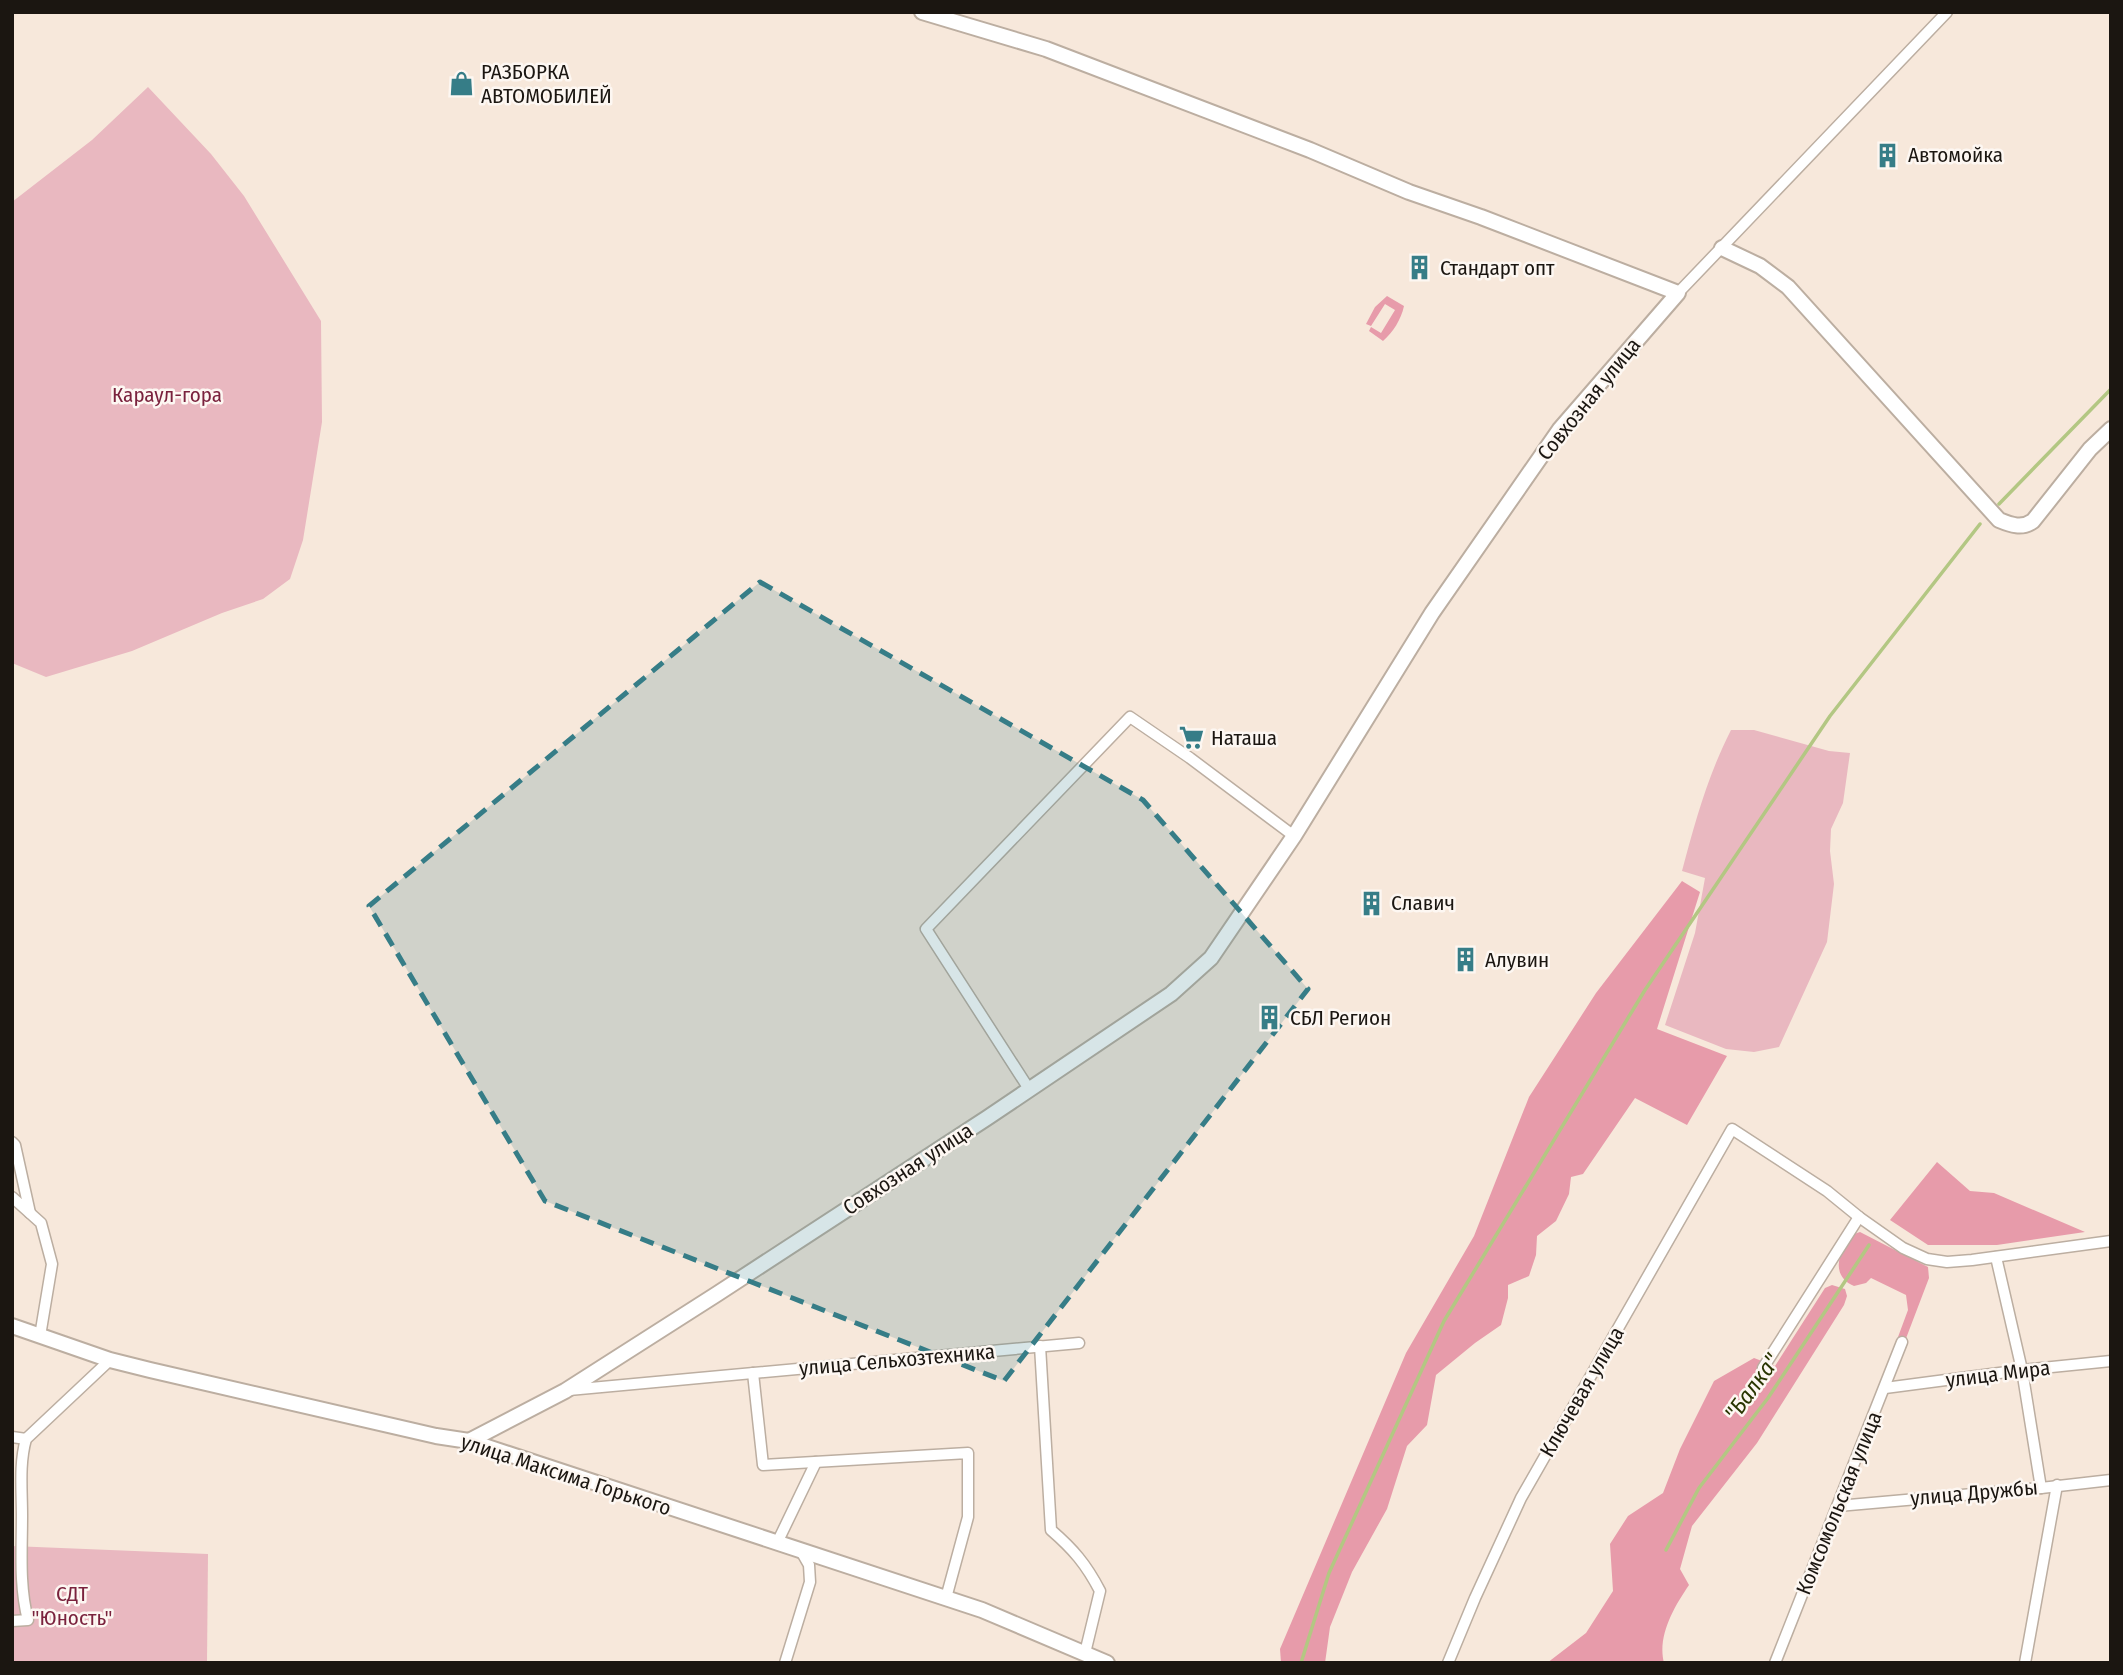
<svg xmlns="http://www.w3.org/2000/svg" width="2123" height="1675" font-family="'Fira Sans Condensed',sans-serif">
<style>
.green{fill:#e9b8c0}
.forest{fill:#e79baa}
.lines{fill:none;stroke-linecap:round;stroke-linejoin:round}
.stream{stroke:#b3c783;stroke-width:3.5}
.street-casing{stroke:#bcaea1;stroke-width:13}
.secondary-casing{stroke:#bcaea1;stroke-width:18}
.street{stroke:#fff;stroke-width:10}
.secondary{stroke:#fff;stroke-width:14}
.marked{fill:#367d87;fill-opacity:0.2;stroke:#367d87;stroke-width:5;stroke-dasharray:14 9;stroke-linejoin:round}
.labels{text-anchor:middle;stroke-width:5;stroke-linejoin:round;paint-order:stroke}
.poi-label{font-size:21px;fill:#1b1611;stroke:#fdf7f2;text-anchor:start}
.park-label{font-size:21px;fill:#7a223d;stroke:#fdf7f2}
.street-label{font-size:21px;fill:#1b1611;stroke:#fdf7f2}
.water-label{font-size:23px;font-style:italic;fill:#293501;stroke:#fdf7f2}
</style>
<rect width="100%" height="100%" fill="#f7e8db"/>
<g class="green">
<path d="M148 87 211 154 244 196 321 321 322 422 303 540 290 579 263 599 222 613 132 651 46 677 12 663V202L92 140Z"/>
<path d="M1731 730H1754L1829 751 1850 753 1843 803 1831 829 1830 851 1834 884 1827 942 1779 1047 1754 1052 1726 1049 1665 1025 1695 933 1705 878 1682 871C1695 822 1708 775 1731 730Z"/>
<path d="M12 1546 208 1554 207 1663H12Z"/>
</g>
<g class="forest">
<path d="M1387 296 1404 306C1401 320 1393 332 1383 341L1369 331 1371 327 1381 333 1395 310 1385 304 1371 326 1366 324 1375 307Z"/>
<path d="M1682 881 1700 892 1657 1029 1727 1056 1687 1125 1635 1098 1583 1174 1571 1177 1569 1194 1556 1221 1537 1236 1536 1255 1529 1276 1508 1285V1298L1501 1325 1475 1343 1436 1375 1427 1425 1407 1446 1387 1509 1352 1572 1330 1627 1325 1663H1281L1280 1649 1406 1353 1474 1236 1529 1097 1596 993Z"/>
<path d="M1937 1162 1970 1191 1994 1193 2085 1232 1997 1245H1928L1890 1220Z"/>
<path d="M1860 1232 1928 1267 1929 1278 1905 1341 1898 1337 1908 1310 1906 1295 1871 1278 1866 1283 1854 1286C1837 1279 1835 1263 1844 1248 1849 1240 1851 1234 1860 1232Z"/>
<path d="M1832 1285 1845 1289 1847 1296 1844 1305 1757 1443 1692 1526 1680 1569 1689 1585C1674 1607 1657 1636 1664 1663H1547L1586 1633 1613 1591 1610 1544 1628 1516 1663 1493 1680 1449 1714 1381 1754 1358 1775 1366 1825 1288Z"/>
</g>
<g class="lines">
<g class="stream">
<path d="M1999 504 2111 389"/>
<path d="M1666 1550 1699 1488 1768 1398 1869 1245"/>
<path d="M1301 1663 1329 1573 1444 1321 1645 990 1830 716 1980 524"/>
</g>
<defs>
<g id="street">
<path d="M1678 293 1947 12"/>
<path d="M1029 1089 926 929 1130 717 1190 758 1294 836"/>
<path d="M12 1142 15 1145 30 1213"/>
<path d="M12 1197 41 1223 52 1264 40 1336"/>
<path d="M1996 1257 2022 1370 2041 1488"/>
<path d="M1040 1346 1051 1530C1073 1549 1086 1564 1100 1591L1085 1653"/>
<path d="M1763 1368 1859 1217"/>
<path d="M753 1373 763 1465 968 1453V1517L946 1598"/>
<path d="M1885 1388 2022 1370 2111 1361"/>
<path d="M569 1390 1079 1343"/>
<path d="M12 1437 26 1439"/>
<path d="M1838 1506 2041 1488 2111 1480"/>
<path d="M777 1543 816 1462"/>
<path d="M12 1621 28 1620C19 1586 22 1550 22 1516 22 1490 19 1464 26 1439L110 1360"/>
<path d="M785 1663 810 1582 809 1565 801 1551"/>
<path d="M1448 1663 1475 1598 1521 1498 1732 1129 1827 1191 1859 1217 1903 1248 1927 1259 1947 1262 1972 1260 2111 1241"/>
<path d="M1775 1663 1902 1342"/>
<path d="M2025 1663 2057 1485"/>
</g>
<g id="secondary">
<path d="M1722 248 1760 266 1788 287 1999 520C2011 525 2022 529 2033 521L2090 449 2111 429"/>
<path d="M12 1326 110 1360 150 1370 436 1436 469 1441 982 1610 1107 1663"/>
<path d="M469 1441 565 1391 717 1294 987 1118 1171 994 1211 958 1294 836 1432 613 1560 429 1678 293 1481 217 1409 192 1310 150 1046 49 922 12"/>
</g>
</defs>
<use href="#street" class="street-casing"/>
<use href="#secondary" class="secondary-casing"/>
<use href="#street" class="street"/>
<use href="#secondary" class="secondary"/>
</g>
<path class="marked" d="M760 582 1143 800 1308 989 1004 1381 545 1201 369 906Z"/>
<defs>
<symbol id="shop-bare" viewBox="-9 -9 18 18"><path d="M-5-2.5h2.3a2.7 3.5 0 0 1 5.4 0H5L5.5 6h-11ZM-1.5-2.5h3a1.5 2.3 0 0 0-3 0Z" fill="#367d87" stroke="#fdf7f2" stroke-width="2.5" paint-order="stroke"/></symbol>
<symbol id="building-bare" viewBox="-9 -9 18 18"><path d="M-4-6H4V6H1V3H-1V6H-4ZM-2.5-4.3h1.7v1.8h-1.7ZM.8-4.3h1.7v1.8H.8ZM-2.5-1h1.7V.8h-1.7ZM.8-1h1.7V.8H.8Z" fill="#367d87" stroke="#fdf7f2" stroke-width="2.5" paint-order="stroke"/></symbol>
<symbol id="supermarket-bare" viewBox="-9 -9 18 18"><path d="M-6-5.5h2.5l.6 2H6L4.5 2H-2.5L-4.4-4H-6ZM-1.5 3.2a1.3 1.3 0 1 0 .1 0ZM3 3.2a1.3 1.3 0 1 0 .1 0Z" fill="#367d87" stroke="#fdf7f2" stroke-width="2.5" paint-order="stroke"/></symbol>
</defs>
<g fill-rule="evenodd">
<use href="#shop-bare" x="444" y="66" width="35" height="35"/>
<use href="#building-bare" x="1870" y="138" width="35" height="35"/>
<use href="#building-bare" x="1402" y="250" width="35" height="35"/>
<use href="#supermarket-bare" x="1174" y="720" width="35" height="35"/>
<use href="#building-bare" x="1354" y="886" width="35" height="35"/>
<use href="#building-bare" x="1448" y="942" width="35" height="35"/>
<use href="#building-bare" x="1252" y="1000" width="35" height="35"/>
</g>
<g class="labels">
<g class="poi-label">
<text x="481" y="79">РАЗБОРКА<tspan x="481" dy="24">АВТОМОБИЛЕЙ</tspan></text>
<text x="1908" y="162">Автомойка</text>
<text x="1440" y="275">Стандарт опт</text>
<text x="1211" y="745">Наташа</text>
<text x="1391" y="910">Славич</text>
<text x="1485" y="967">Алувин</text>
<text x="1290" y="1025">СБЛ Регион</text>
</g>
<g class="park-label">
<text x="167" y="402">Караул-гора</text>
<text x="72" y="1601">СДТ<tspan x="72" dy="24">"Юность"</tspan></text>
</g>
<g class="street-label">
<text transform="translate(1589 399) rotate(-51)" y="7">Совхозная улица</text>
<text transform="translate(908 1169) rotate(-33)" y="7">Совхозная улица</text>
<text transform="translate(897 1360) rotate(-5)" y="7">улица Сельхозтехника</text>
<text transform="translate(1998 1374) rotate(-7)" y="7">улица Мира</text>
<text transform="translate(1582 1392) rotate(-60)" y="7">Ключевая улица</text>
<text transform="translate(566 1475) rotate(18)" y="7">улица Максима Горького</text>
<text transform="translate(1974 1493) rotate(-5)" y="7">улица Дружбы</text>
<text transform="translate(1839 1503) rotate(-68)" y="7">Комсомольская улица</text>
</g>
<g class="water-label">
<text transform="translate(1752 1387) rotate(-54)" y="8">"Балка"</text>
</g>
</g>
<rect width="2123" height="1675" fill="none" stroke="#1b1611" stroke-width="28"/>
</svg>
